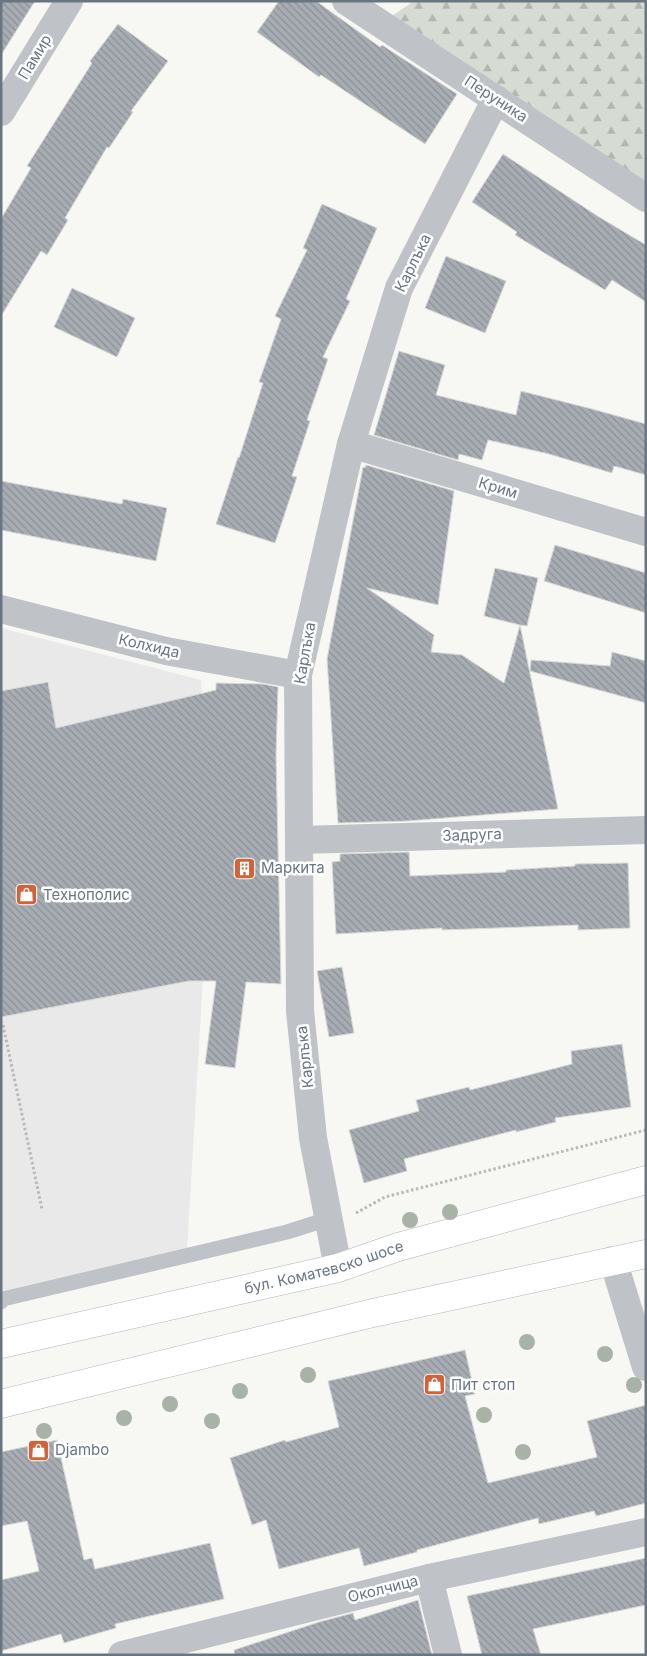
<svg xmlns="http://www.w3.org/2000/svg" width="647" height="1656" font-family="Inter,sans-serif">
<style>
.built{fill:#e8e9e8}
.forest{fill:url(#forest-firs)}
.building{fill:url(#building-back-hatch);stroke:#d8d9d7}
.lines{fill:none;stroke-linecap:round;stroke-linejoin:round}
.secondary-casing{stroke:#b1b6ba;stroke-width:29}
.path{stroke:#b7babc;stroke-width:3;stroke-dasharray:2.5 2.5;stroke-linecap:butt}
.service{stroke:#bfc2c6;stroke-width:15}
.minor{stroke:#bfc2c6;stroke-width:28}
.secondary{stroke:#fff;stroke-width:28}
.tree{fill:#a9b2a6}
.labels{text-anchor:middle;stroke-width:5;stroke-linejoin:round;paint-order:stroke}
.street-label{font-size:15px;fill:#697682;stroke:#fff}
.poi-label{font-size:15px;fill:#697682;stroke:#fff;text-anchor:start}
</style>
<defs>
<pattern id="forest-firs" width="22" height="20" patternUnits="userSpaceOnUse" patternTransform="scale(1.25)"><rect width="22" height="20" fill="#d6dbd4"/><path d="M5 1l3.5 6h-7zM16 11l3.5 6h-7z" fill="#b2b6b1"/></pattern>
<pattern id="building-back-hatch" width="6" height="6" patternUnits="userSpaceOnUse" patternTransform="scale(1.25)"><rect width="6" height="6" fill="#a7adb3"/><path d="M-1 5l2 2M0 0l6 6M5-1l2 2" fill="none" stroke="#8c9197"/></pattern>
</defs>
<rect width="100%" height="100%" fill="#f7f7f4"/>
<path class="built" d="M1 628 201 680 211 840 187 1251 1 1302Z"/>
<path class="forest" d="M414 1H646V199L380 24Z"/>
<g class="building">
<path d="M1 1H35L1 55Z"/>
<path d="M279 1H316L380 47 382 45 457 94 425 144 321 75 319 77 257 32Z"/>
<path d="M118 24 168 61 131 111 133 112 109 148 107 147 65 218 68 220 47 255 41 251 1 316V219L31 168 27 166 92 63 90 61Z"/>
<path d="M503 154 599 217 646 245V302L612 280 605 290 515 235 517 232 472 202Z"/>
<path d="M322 204 377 228 346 299 350 301 323 357 328 359 307 420 310 421 292 476 297 477 275 543 216 524 238 457 239 458 263 383 259 382 281 319 275 316 307 250 303 248Z"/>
<path d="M446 256 506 281 485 333 425 308Z"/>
<path d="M72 288 135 318 117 357 54 327Z"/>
<path d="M399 351 445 365 436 395 516 415 521 391 592 409 646 424V475L614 466 612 473 549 454 488 440 482 460 459 454 458 460 374 435Z"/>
<path d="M366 465 454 491 438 605 367 588 434 635 431 652 462 655 504 683 520 625 484 616 495 568 538 578 527 626 520 625 558 809 407 821 338 823 327 659 363 467 365 468Z"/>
<path d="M1 481 122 504 123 499 167 508 156 561 1 530Z"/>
<path d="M555 545 646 573V613L544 581Z"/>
<path d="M612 652 646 661V703L530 671 531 660 610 666Z"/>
<path d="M48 682 56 728 216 690V683L263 684 278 687 276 755 281 984 246 982 235 1068 205 1064 216 981H189L1 1017V691Z"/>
<path d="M409 852 410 876 506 872V870L575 866V864L628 863 630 928 578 930V925L442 930V928L336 934 332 862 340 861V854Z"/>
<path d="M342 967 354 1033 329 1037 317 971Z"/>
<path d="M622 1044 631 1107 555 1118 556 1122 516 1132V1130L404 1159 407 1171 364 1183 349 1130 419 1111 416 1100 469 1087 470 1090 572 1064 571 1051Z"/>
<path d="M465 1350 475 1394 465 1396 488 1483 597 1457 587 1421 646 1405V1503L596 1516 594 1511 539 1524 538 1518 417 1550V1552L364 1566 359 1548 279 1569 266 1520 252 1525 230 1458 285 1440 286 1442 339 1427 328 1381Z"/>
<path d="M57 1440 84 1560 92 1558 95 1569 210 1543 224 1599 115 1624 116 1628 64 1643 61 1634 1 1651V1580L39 1571 27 1521 1 1526V1452Z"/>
<path d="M646 1558V1605L533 1629 541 1655H482L467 1596Z"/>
<path d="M418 1600 432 1655H235L234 1650 319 1622 353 1613 355 1620Z"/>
</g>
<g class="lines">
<defs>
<g id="secondary">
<path id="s1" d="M1 1344 338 1268 398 1247 646 1180"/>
<path d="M1 1404 373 1313 646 1254"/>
</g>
</defs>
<use href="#secondary" class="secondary-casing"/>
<g class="path">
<path d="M3 1025 42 1209"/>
<path d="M356 1213 385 1197 646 1130"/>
</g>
<path class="service" d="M1 1302 3 1299 287 1232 328 1219"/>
<g class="minor">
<path d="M346 1 646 198"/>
<path d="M1 112 69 1"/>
<path d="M351 444 646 532"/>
<path d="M1 609 166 651 298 675"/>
<path d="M299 840 646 830"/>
<path d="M613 1260 646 1367"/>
<path d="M338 1268 313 1138 300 1011 298 675 351 444 399 288 496 99"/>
<path d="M429 1578 448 1655"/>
<path d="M122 1655 429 1578 646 1532"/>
</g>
<use href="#secondary" class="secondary"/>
</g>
<g class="tree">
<circle cx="450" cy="1212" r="8"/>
<circle cx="410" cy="1220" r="8"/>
<circle cx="527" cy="1342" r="8"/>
<circle cx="605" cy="1354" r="8"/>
<circle cx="308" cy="1375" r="8"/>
<circle cx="634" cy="1385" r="8"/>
<circle cx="240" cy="1391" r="8"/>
<circle cx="170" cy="1404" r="8"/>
<circle cx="484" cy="1415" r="8"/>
<circle cx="124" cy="1418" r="8"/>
<circle cx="212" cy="1421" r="8"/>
<circle cx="44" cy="1431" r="8"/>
<circle cx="523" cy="1452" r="8"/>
</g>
<defs>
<symbol id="building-square" viewBox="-11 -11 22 22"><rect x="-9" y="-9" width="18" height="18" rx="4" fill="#d26239" stroke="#fff"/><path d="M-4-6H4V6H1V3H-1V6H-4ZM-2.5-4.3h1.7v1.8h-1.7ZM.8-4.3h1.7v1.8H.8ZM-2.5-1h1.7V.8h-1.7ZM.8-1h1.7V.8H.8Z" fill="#fff"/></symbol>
<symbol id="shop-square" viewBox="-11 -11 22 22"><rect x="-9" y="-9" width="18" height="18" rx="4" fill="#d26239" stroke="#fff"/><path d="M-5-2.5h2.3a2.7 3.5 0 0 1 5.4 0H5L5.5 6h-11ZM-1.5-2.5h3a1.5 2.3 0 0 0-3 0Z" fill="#fff"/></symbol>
</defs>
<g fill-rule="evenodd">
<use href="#building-square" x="232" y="856" width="25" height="25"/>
<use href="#shop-square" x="14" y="882" width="25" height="25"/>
<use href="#shop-square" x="422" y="1372" width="25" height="25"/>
<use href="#shop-square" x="26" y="1438" width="25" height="25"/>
</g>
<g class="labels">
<g class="street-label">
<text transform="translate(35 57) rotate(-59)" y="5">Памир</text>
<text transform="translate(496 99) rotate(33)" y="5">Перуника</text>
<text transform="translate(413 263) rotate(-64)" y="5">Карлъка</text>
<text transform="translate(498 488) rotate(17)" y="5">Крим</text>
<text transform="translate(149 646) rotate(13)" y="5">Колхида</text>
<text transform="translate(305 653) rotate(-80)" y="5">Карлъка</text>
<text transform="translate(472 835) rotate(-2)" y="5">Задруга</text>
<text transform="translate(305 1057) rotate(-96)" y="5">Карлъка</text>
<text dy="5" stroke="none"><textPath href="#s1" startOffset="332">бул. Коматевско шосе</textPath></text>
<text transform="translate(383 1589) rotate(-14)" y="5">Околчица</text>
</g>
<g class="poi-label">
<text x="261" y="873">Маркита</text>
<text x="43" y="900">Технополис</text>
<text x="451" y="1390">Пит стоп</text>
<text x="55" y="1455">Djambo</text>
</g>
</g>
<rect width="647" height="1656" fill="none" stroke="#697682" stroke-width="5"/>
</svg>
